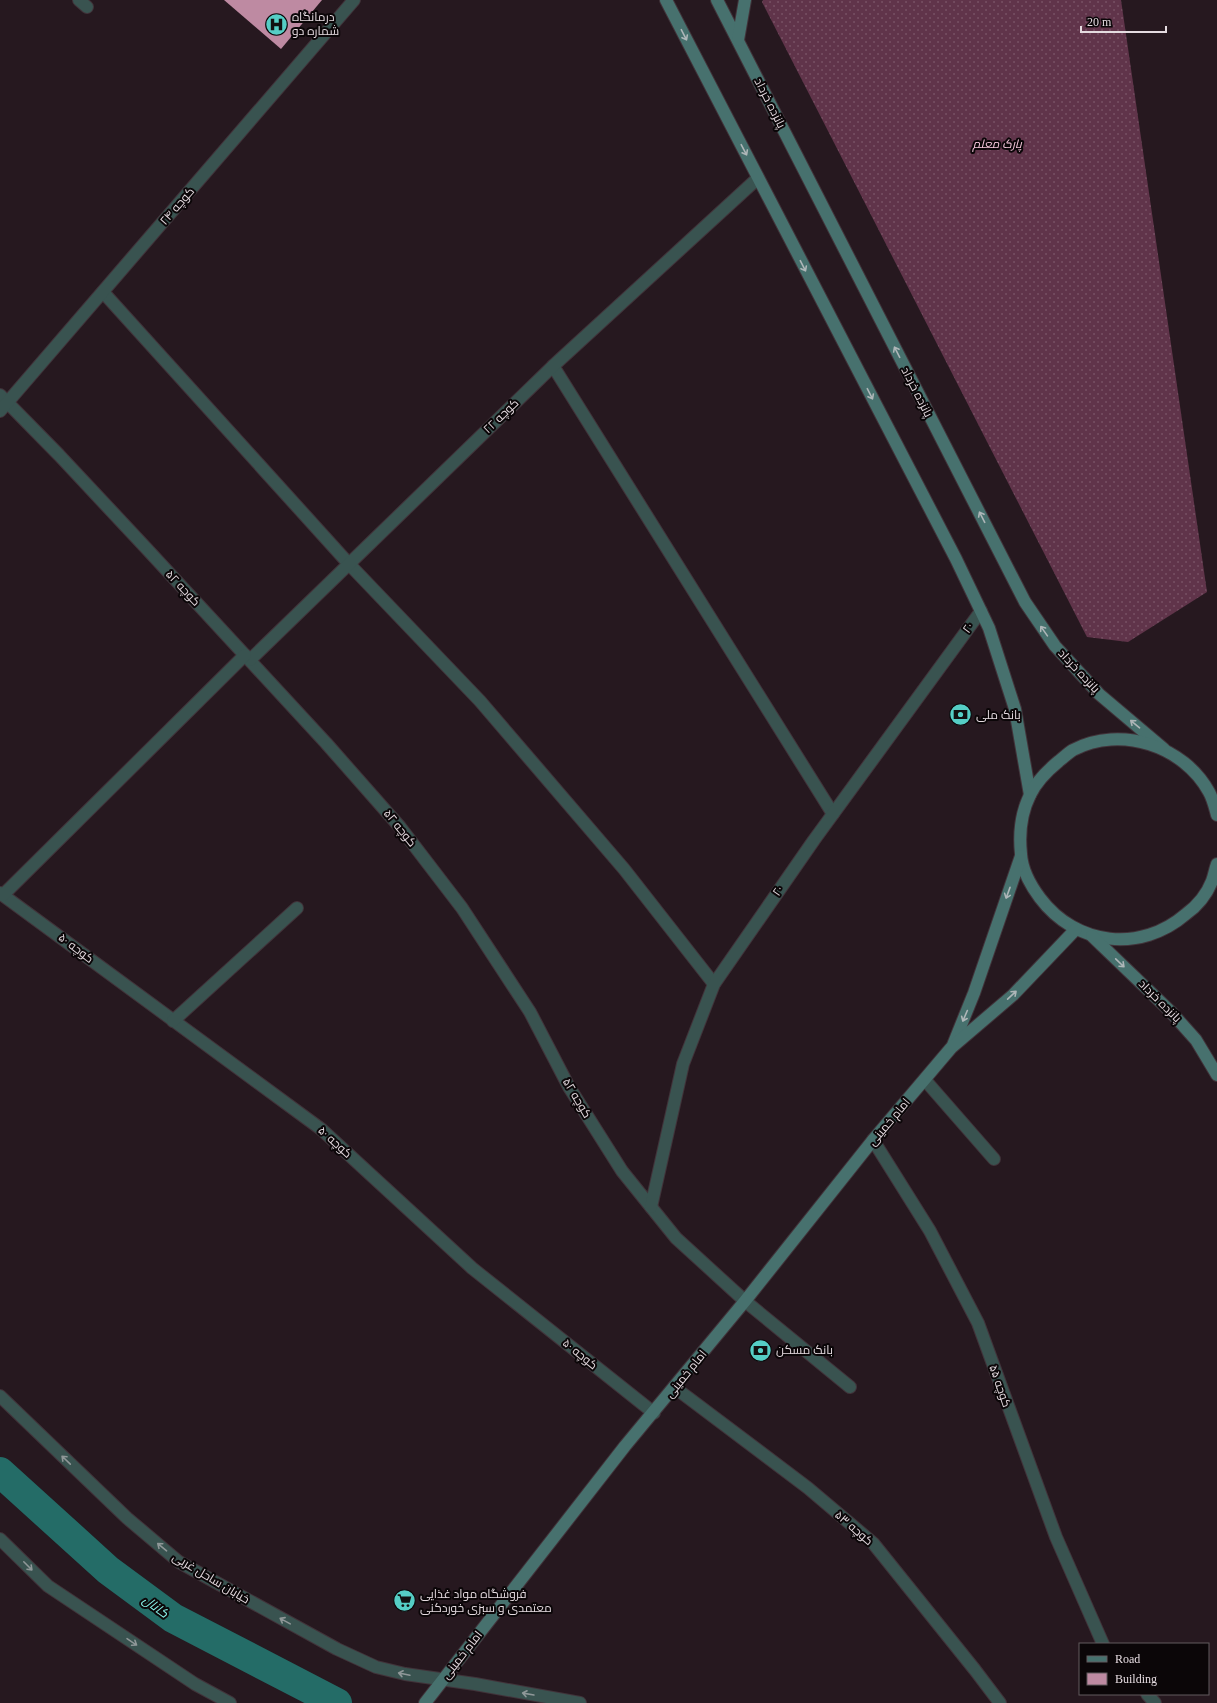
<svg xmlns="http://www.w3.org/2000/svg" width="1217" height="1703" font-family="'Times New Roman',Cairo,serif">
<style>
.grass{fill:url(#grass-dots)}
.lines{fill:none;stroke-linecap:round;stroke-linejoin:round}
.canal{stroke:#246c67;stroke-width:30}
.building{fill:#be8aa2}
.minor-casing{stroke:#41333a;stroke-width:14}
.tertiary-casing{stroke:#41333a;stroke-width:14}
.secondary-casing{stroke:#41333a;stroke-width:14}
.minor{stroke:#395350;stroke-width:12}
.tertiary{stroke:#395350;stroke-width:12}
.secondary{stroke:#47716e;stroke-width:12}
.oneway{stroke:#aeb6b8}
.oneway2{stroke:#8f9798}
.labels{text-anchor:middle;stroke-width:4;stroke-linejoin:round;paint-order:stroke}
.poi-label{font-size:12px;fill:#e5dbe0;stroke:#0b0608;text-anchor:start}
.street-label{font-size:12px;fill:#e5dbe0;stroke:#0b0608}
.park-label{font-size:12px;font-style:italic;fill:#f7c8dd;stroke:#0b0608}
.water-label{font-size:13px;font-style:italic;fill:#8af5ec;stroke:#0b0608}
</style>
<defs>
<pattern id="grass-dots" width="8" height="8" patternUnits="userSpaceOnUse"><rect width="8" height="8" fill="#60344a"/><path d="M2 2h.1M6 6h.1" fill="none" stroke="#775164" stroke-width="1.8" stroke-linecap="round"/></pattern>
</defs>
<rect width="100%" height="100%" fill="#26181f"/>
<path class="grass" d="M763 0H1121L1207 592 1128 642 1087 637 762 2Z"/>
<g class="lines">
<path class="canal" d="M0 1472 108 1570 173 1618 337 1703"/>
</g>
<path class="building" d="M224 0H322L281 49Z"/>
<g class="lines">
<defs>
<g id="minor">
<path d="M79 0 87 7"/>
<path d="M103 292 349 564 480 701 624 869 714 984"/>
<path d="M553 366 833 814"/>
<path d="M0 395 59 455 146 548 326 743 400 827 462 908 530 1012 569 1087 622 1171 676 1238 745 1301 850 1387"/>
<path d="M250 660 553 366 758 178"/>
<path d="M0 893 321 1129 472 1268 654 1413"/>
<path d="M3 895 245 655"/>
<path d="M173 1021 297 908"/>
<path d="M925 1080 994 1159"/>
<path d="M873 1140 930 1231 978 1323 1056 1537 1103 1644"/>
<path d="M651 1207 683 1064 714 984 814 840 981 611"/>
<path d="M674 1387 808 1488 873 1543 975 1670 1000 1703"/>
<path d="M1147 1694 1155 1703"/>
</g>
<g id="tertiary">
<path d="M0 411 354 0"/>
<path d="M0 1396 127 1518 179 1562 337 1649 376 1667 405 1674 475 1684 580 1703"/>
<path d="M0 1539 48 1586 195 1684 230 1703"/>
</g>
<g id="secondary">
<path d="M666 0 956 559 989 628 1015 709 1030 795"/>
<path d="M717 0 1025 602 1055 646 1099 694 1164 749"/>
<path d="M738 40 745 0"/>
<path d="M1217 815C1215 808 1213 799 1209 792 1184 746 1121 725 1073 750 1068 753 1063 758 1059 761 1048 770 1036 782 1030 795 1021 813 1019 835 1021 854 1022 870 1031 886 1040 898 1076 946 1141 953 1186 914 1197 906 1207 894 1212 881 1214 876 1215 869 1217 864"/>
<path d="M1092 936 1171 1012 1196 1040 1217 1075"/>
<path d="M953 1045 974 993 1021 856"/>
<path d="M425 1703 625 1446 745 1301 873 1140 951 1048 1013 995 1076 929"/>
</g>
</defs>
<use href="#minor" class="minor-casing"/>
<use href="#tertiary" class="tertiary-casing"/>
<use href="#secondary" class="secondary-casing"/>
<use href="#minor" class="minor"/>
<use href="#tertiary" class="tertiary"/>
<use href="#secondary" class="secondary"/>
</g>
<defs><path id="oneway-shaft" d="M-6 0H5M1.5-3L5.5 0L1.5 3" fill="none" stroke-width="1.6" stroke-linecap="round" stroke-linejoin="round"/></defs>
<g class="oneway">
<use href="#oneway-shaft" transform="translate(684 35) rotate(63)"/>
<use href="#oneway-shaft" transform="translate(744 150) rotate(62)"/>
<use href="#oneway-shaft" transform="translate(803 266) rotate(63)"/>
<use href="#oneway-shaft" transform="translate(897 352) rotate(-117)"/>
<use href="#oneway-shaft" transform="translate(870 394) rotate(63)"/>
<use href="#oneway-shaft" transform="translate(982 517) rotate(-117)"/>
<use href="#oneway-shaft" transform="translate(1044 631) rotate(-125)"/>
<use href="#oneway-shaft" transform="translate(1135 724) rotate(-140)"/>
<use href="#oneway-shaft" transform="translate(1008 893) rotate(110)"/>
<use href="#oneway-shaft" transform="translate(1120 963) rotate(44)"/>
<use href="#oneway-shaft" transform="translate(1012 995) rotate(-43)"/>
<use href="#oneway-shaft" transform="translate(965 1016) rotate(113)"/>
</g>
<g class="oneway2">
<use href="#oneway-shaft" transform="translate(66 1460) rotate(-136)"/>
<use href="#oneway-shaft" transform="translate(162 1547) rotate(-140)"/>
<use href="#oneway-shaft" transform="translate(28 1566) rotate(45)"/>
<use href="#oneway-shaft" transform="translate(285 1621) rotate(-151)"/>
<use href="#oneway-shaft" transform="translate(132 1642) rotate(34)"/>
<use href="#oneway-shaft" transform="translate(404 1674) rotate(-168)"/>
<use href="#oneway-shaft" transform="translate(528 1694) rotate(-170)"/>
</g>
<defs>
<symbol id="hospital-disc" viewBox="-11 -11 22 22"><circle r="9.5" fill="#55cec5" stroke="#0b0608"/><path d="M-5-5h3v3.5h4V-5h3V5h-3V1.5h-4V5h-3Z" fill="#111"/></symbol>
<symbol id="bank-disc" viewBox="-11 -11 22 22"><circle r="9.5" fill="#55cec5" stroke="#0b0608"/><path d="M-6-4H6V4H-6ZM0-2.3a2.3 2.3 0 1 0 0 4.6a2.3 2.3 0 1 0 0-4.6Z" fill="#111"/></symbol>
<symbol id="supermarket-disc" viewBox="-11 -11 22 22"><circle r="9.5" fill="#55cec5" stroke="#0b0608"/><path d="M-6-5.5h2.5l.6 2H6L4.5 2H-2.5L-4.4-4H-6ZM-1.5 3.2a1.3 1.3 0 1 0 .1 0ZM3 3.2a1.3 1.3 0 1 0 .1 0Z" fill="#111"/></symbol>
</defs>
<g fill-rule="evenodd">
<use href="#hospital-disc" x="264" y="12" width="25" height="25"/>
<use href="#bank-disc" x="948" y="702" width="25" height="25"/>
<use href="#bank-disc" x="748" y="1338" width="25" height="25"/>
<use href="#supermarket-disc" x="392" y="1588" width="25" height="25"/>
</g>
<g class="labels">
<g class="poi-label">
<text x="292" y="21">درمانگاه<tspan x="292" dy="14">شماره دو</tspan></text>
<text x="976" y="719">بانک ملی</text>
<text x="776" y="1354">بانک مسکن</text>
<text x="420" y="1598">فروشگاه مواد غذایی<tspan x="420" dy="14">معتمدی و سبزی خوردکنی</tspan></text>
</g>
<g class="street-label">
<text transform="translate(770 103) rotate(63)" y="4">پانزده خرداد</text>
<text transform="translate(177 206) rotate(-49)" y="4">کوچه ۲۴</text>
<text transform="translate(917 392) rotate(63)" y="4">پانزده خرداد</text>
<text transform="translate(501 416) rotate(-44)" y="4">کوچه ۲۲</text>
<text transform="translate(183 588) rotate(47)" y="4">کوچه ۵۲</text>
<text transform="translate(968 628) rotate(-54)" y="4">۲۰</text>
<text transform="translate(1079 671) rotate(47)" y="4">پانزده خرداد</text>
<text transform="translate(400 828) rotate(51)" y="4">کوچه ۵۲</text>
<text transform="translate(778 891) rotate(-55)" y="4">۲۰</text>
<text transform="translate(76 948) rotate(37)" y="4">کوچه ۵۰</text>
<text transform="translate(1160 1001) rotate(45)" y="4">پانزده خرداد</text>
<text transform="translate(577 1098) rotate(59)" y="4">کوچه ۵۲</text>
<text transform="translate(889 1122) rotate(-50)" y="4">امام خمینی</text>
<text transform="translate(335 1142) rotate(42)" y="4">کوچه ۵۰</text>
<text transform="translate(580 1354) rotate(39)" y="4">کوچه ۵۰</text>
<text transform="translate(686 1374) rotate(-51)" y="4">امام خمینی</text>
<text transform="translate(1000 1386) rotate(71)" y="4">کوچه ۵۵</text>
<text transform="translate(854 1528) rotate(41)" y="4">کوچه ۵۳</text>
<text transform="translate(211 1578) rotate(31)" y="4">خیابان ساحل غربی</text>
<text transform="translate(462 1655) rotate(-52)" y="4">امام خمینی</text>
</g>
<g class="park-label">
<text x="997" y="148">پارک معلم</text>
</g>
<g class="water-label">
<text transform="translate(156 1606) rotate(37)" y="5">کانال</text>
</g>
</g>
<rect x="1079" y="1643" width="130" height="52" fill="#0b0608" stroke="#625b5e"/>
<rect x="1087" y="1656" width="20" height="6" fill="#47716e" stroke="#625b5e"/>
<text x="1115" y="1663" font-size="12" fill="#e5dbe0">Road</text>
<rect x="1087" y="1673" width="20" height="12" fill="#be8aa2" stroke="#625b5e"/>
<text x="1115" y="1683" font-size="12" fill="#e5dbe0">Building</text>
<path d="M1081 26v6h85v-6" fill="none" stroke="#e5dbe0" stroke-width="2"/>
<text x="1087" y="26" font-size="12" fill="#e5dbe0" stroke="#0b0608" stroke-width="3" paint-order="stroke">20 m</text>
</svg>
